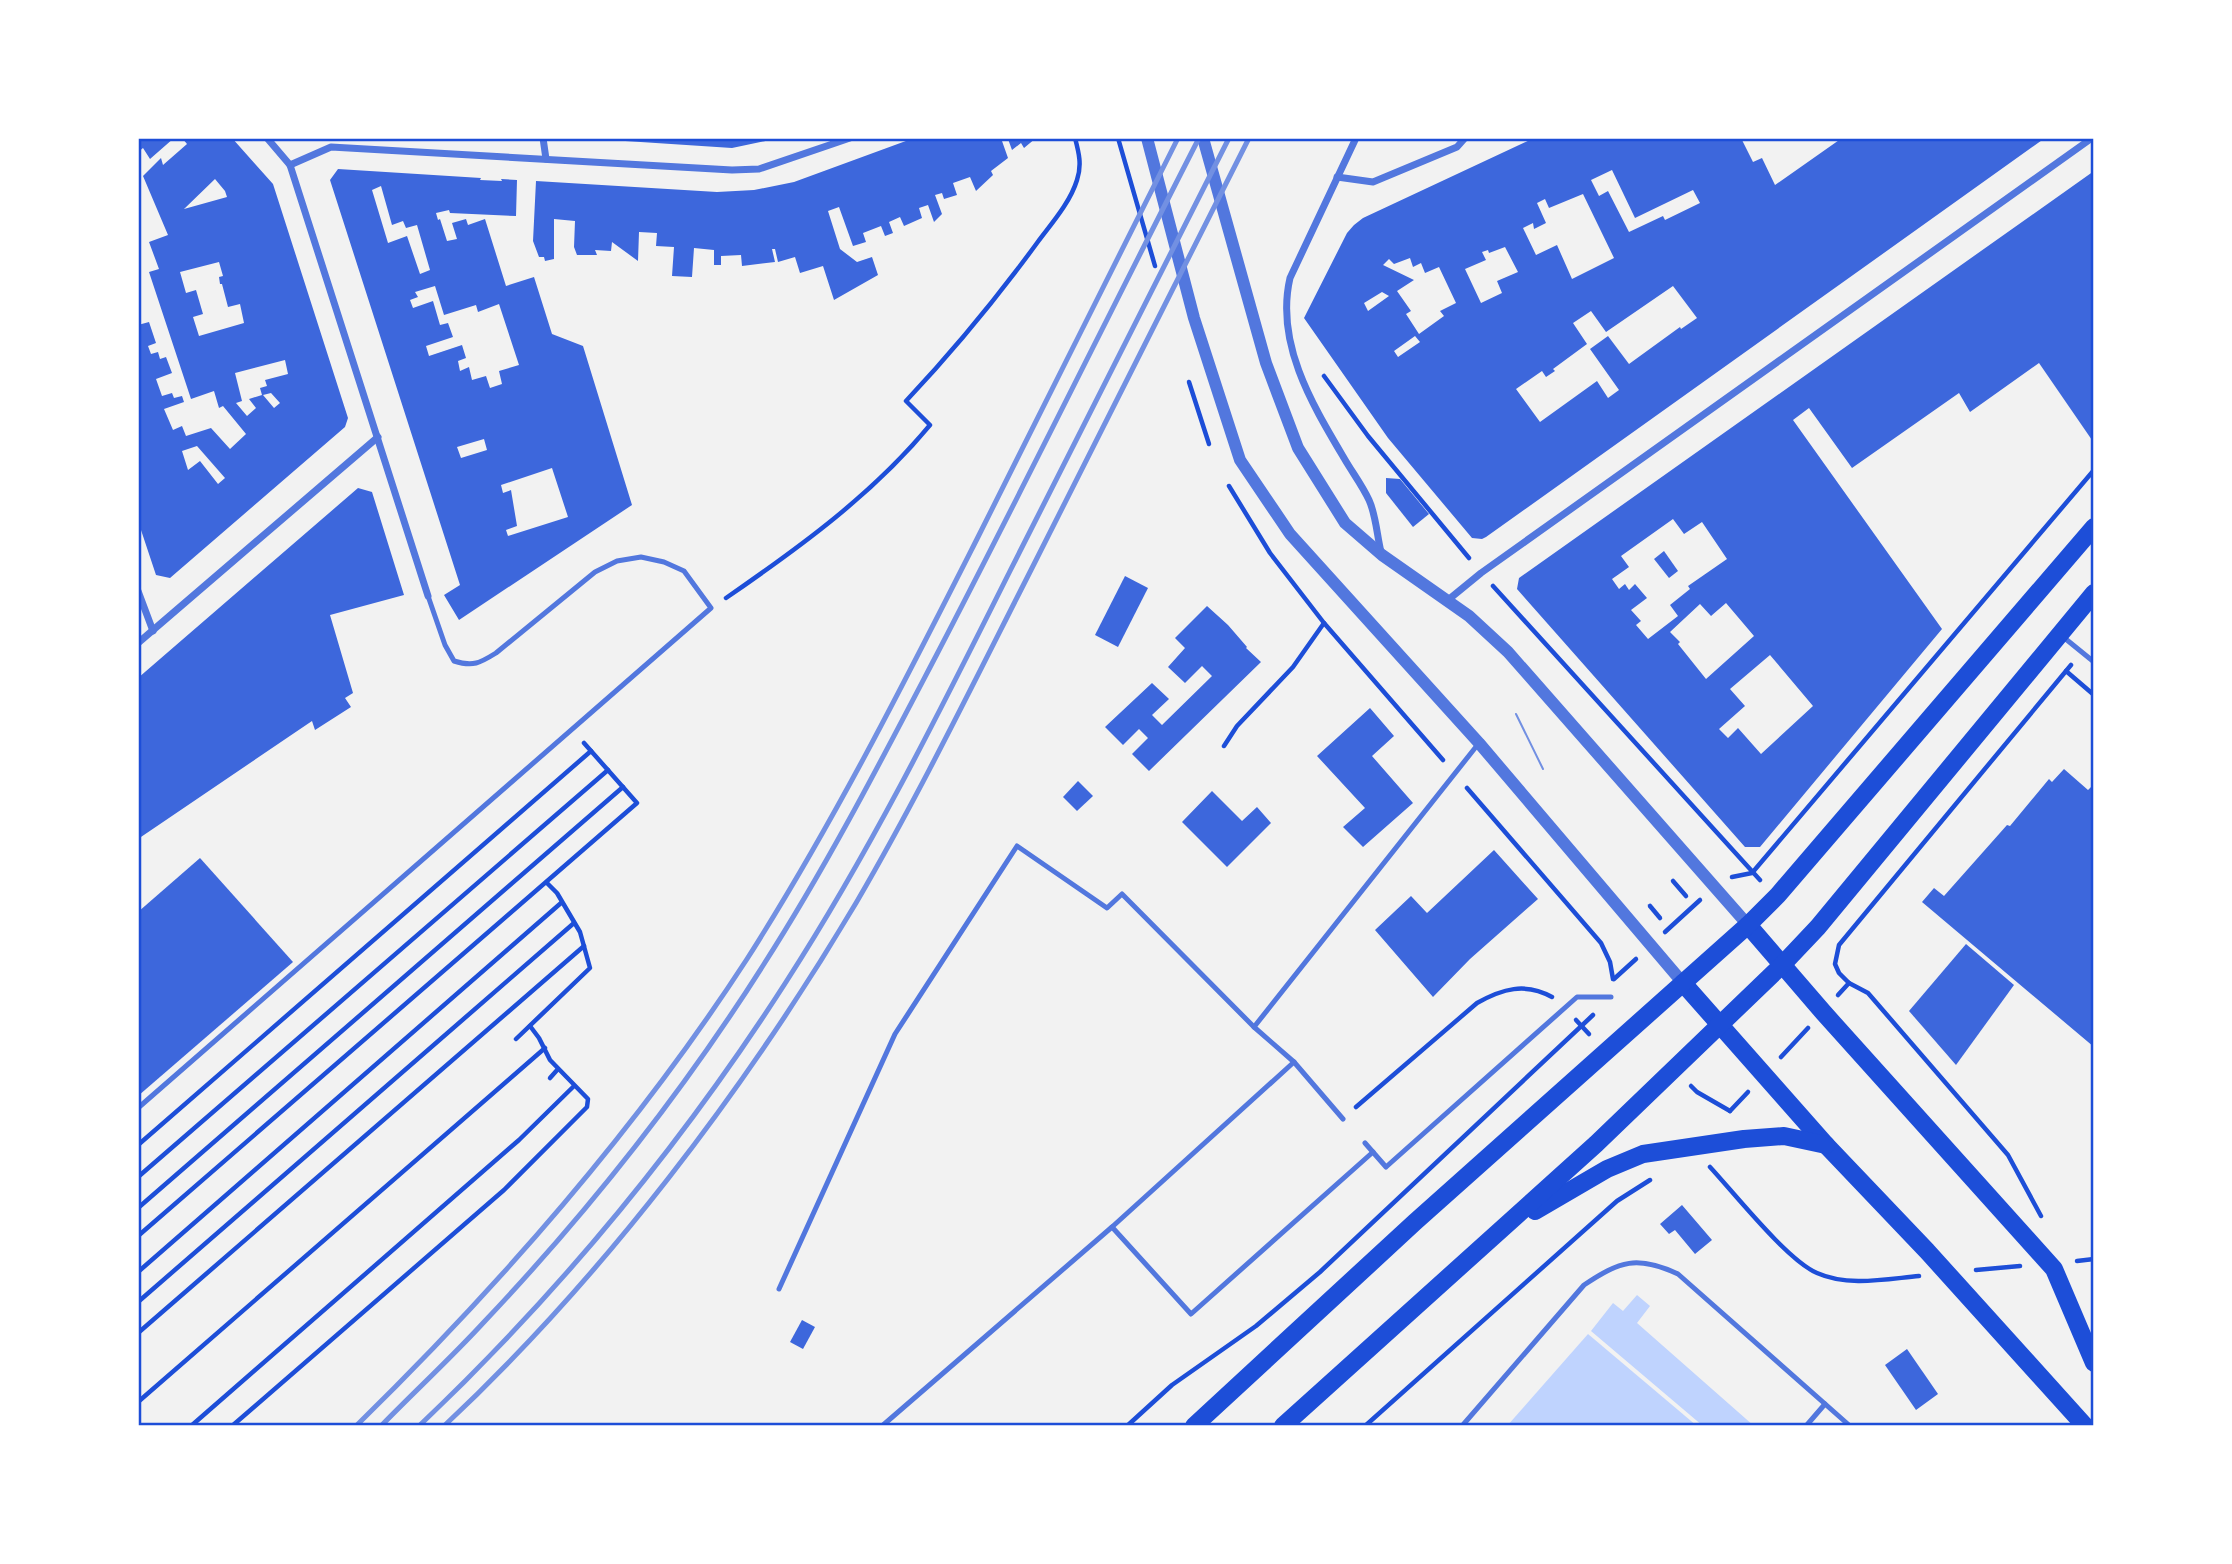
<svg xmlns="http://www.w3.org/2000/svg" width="2232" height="1564" font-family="'Asap Condensed',sans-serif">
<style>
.water{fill:#bfd3fe}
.building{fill:#3d67dc;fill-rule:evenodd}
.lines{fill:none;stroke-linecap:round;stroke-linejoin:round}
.path{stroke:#1d4ed8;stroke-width:4.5}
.service{stroke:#5277de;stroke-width:5}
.minor{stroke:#5277de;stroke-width:7}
.tertiary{stroke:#5277de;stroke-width:12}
.primary{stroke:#1d4ed8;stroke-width:18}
.tram{stroke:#7290e2;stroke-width:2}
.rail{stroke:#7290e2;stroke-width:5}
.neatline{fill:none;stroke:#1d4ed8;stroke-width:2.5}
</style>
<rect width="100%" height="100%" fill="#f2f2f2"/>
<g class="water">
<path d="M1637 1295 1650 1306 1637 1323 1754 1426H1703L1591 1331 1613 1303 1623 1311Z"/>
<path d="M1588 1334 1697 1426H1507Z"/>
</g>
<g class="building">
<path d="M138 138H174L150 159 143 148 138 152Z"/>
<path d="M182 138H232L273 184 348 418 345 427 170 578 156 575 138 521V325L149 322 156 343 148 346 151 354 158 352 160 359 166 357 172 373 156 379 162 396 172 393 174 398 182 396 184 402 164 409 173 430 182 426 186 436 211 428 230 449 246 434 223 406 219 408 214 391 191 399 149 272 159 269 149 242 168 235 143 176 161 158 163 165 187 144ZM215 179 225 191 227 197 184 209ZM219 262 223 276 219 277 220 284H222L228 307 240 304 244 323 199 336 193 317 203 314 196 290 186 293 180 272ZM285 360 288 374 265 380 267 386 260 388 262 395 249 399 256 408 247 416 236 403 242 401 235 373ZM271 393 280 403 274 408 263 395ZM197 446 225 478 218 484 200 461 188 470 182 451Z"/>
<path d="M610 138H775V139L732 148 610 140Z"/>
<path d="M914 138H1036L1024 148 1021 143 1012 150 1008 139 1002 141 1008 158 991 171 993 175 976 191 970 177 953 183 957 195 944 199 942 193 935 195 942 214 934 222 928 205 919 208 922 218 904 226 900 217 889 222 893 233 885 236 881 226 863 233 866 242 853 246 839 207 828 211 840 249 857 262 872 257 878 275 834 300 823 266 800 273 795 257 778 262 775 249H772L775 262 742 266 741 255 721 256V265H714V250L694 248 692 277 672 276 674 247 656 246 657 233 639 232 638 261 612 242 611 251 595 250 597 255H577L574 247 575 221 554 219V259L545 261 544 257H539L533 241 536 181 717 192 754 190 794 182Z"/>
<path d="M1534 138H1745L1742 140 1753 162 1762 158 1775 185 1842 138H2045L1486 537 1482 539 1472 538 1388 438 1304 318 1347 233 1354 225 1363 218ZM1612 170 1635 218 1693 190 1700 203 1665 220 1663 216 1629 232 1608 191 1599 196 1591 180ZM1583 194 1614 258 1572 279 1557 245 1536 255 1523 228 1533 223 1534 229 1546 223 1537 203 1545 199 1549 208ZM1505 247 1518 272 1497 281 1502 293 1481 303 1465 269 1486 260 1482 252 1488 250 1489 253ZM1410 258 1413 267 1421 263 1425 273 1439 267 1456 303 1440 311 1444 316 1419 334 1406 314 1411 311 1397 291 1414 280 1383 265 1389 259 1394 264ZM1673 286 1697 318 1681 329 1680 327 1629 364 1608 336 1590 349 1619 390 1608 398 1597 381 1540 422 1516 389 1542 371 1546 377 1555 371 1553 369 1587 344 1573 323 1591 311 1606 332ZM1382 292 1389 296 1368 311 1364 303ZM1415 336 1420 342 1398 357 1394 351Z"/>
<path d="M338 169 481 178 480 180 502 181 501 179 517 180 516 216 450 213 449 210 436 213 438 220 440 219 447 241 457 239 452 223 466 219 468 225 485 219 506 286 534 277 552 334 583 346 632 505 459 620 444 595 460 585 330 180ZM381 186 392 225 403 221 406 228 417 225 430 270 420 274 407 236 388 243 372 190ZM435 286 444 315 476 305 478 312 499 304 519 365 499 371 502 384 490 388 486 376 472 380 469 367 460 371 458 361 466 358 462 345 429 356 426 346 453 337 448 323 440 325 433 301 413 308 410 300 418 297 415 292ZM484 439 487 450 461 458 457 447ZM552 468 568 517 508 536 506 530 517 526 511 490 503 493 501 485Z"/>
<path d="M2094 171V443L2039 363 1970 412 1959 393 1852 468 1809 408 1793 420 1942 629 1760 847H1745L1517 589 1519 578ZM1673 519 1684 534 1702 522 1727 559 1688 586 1690 589 1670 605 1678 616 1648 639 1636 625 1641 621 1631 610 1647 598 1635 584 1629 590 1625 584 1619 589 1612 579 1629 567 1621 556ZM1726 603 1754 636 1706 679 1678 644 1680 642 1670 632 1700 604 1711 616ZM1770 655 1813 706 1761 754 1738 728 1728 738 1719 729 1745 706 1730 689Z"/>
<path d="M1386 478 1400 479 1429 514 1413 527 1386 493Z"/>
<path d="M358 488 372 492 404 595 330 615 353 693 345 698 351 707 315 730 312 721 138 839V678Z"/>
<path d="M1664 551 1678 571 1669 578 1654 559Z"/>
<path d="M1125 576 1148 588 1118 647 1095 635Z"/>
<path d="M1207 606 1228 625 1247 647 1246 648 1261 662 1149 771 1132 754 1148 738 1139 729 1123 745 1105 727 1152 683 1169 699 1152 715 1162 725 1212 676 1202 666 1185 683 1168 667 1185 648 1175 638Z"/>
<path d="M1370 708 1394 736 1372 756 1413 803 1363 847 1343 827 1365 808 1317 756Z"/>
<path d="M2064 769 2088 790 2094 784V1047L1922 902 1934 888 1944 896 2007 825 2010 826 2049 779 2052 782Z"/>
<path d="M1078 781 1093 796 1077 811 1063 797Z"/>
<path d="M1212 791 1242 821 1257 807 1271 823 1227 867 1182 822Z"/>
<path d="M1494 850 1538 899 1470 959 1433 997 1375 930 1411 896 1427 913Z"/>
<path d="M200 858 293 962 138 1096V912Z"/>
<path d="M1966 944 2014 985 1956 1065 1909 1011Z"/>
<path d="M1682 1205 1712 1240 1695 1254 1675 1230 1669 1234 1660 1224Z"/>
<path d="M802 1320 815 1327 803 1349 790 1342Z"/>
<path d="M1907 1349 1938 1394 1916 1410 1885 1365Z"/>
</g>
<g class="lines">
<g class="path">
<path d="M1118 138 1155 266"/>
<path d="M1324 376 1368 436 1469 558"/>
<path d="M1189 382 1209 444"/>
<path d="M1229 486 1270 553 1324 623 1443 760"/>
<path d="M1493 586 1760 880"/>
<path d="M726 598C800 547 873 494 930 425L906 401C953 351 996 299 1037 243 1051 224 1070 203 1077 180 1082 165 1079 153 1075 138"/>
<path d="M2066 671 2094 695"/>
<path d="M1224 746 1237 726 1293 667 1324 623"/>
<path d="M1467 788 1601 943 1610 962 1613 979"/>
<path d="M1732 877 1752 873 2094 470"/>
<path d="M1673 881 1686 896"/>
<path d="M1650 906 1660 918"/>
<path d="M1665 932 1700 900"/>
<path d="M1614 979 1636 959"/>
<path d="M1838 995 1849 983"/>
<path d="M1576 1020 1589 1034"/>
<path d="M516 1039 590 968 580 932 557 893 547 883"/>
<path d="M1781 1057 1808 1028"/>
<path d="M550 1078 558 1069"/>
<path d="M1691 1086 1697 1092 1730 1111"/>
<path d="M1356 1107 1477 1003C1502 989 1525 982 1552 997"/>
<path d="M1730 1111 1748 1092"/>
<path d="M138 1145 591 751"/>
<path d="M1710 1167C1735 1194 1787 1260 1817 1273 1848 1287 1886 1279 1919 1276"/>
<path d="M138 1177 608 770"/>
<path d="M138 1208 623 787"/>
<path d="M2041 1216 2008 1155 1868 993 1849 983 1839 973 1835 964 1839 945 2071 665"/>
<path d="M138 1236 637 803 584 743"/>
<path d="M2077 1261 2094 1259"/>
<path d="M1976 1270 2020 1266"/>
<path d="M138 1272 561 903"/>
<path d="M138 1302 574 923"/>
<path d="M138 1333 584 946"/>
<path d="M138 1402 545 1048"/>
<path d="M191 1426 519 1140 574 1086"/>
<path d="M232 1426 504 1190 587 1107 588 1099 550 1060 539 1038 530 1026"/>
<path d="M1127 1426 1172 1385 1256 1326 1320 1272 1593 1015"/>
<path d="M1365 1426 1617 1201 1650 1180"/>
</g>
<g class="service">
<path d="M2062 636 2094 662"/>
<path d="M138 1108 711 608 684 571 664 562 641 557 617 561 595 572 496 653C480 663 473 667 454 661L445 645 428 596"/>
<path d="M1343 1119 1294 1062 1254 1027 1479 743"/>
<path d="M1365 1143 1386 1167 1577 997H1611"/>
<path d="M1112 1227 1191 1314 1373 1152"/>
<path d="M779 1289 895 1034 1017 846 1107 908 1122 894 1254 1027"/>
<path d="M882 1426 1112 1227 1294 1062"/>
<path d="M1462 1426 1584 1285C1620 1261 1637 1255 1678 1274L1850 1426"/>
<path d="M1806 1426 1825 1404"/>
</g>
<g class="minor">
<path d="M267 138 290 165 428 596"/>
<path d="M543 138 546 159"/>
<path d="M1356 138 1290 278C1275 343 1312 404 1344 458 1352 472 1362 485 1369 500 1376 515 1377 536 1381 552"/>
<path d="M290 165 331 147 732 170 759 169 850 138"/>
<path d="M1337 177 1373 182 1457 147 1465 138"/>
<path d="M138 591 153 631"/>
<path d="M1448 600 1481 573 2092 138"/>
<path d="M138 643 378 437"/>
</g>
<g class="tertiary">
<path d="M1147 138 1194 318 1240 460 1290 534 1479 743 1683 983"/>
<path d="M1203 138 1266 363 1298 448 1345 523 1382 555 1469 616 1508 652 1748 925"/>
</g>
<g class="primary">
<path d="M1748 925 1823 1012 2054 1269 2094 1363"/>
<path d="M1683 983 1826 1145 1927 1251 2085 1426"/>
<path d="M1535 1211 1607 1169 1643 1154 1744 1139 1784 1136 1826 1145"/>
<path d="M1194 1426 1415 1222 1748 925 1778 895 2094 527"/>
<path d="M1283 1426 1596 1144 1782 965 1818 927 2094 593"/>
</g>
<path class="tram" d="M1516 714 1543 769"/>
<g class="rail">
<path d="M356 1426C502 1283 636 1130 747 959 833 824 905 681 977 539 1044 405 1111 272 1178 138"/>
<path d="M381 1426C415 1391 451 1358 484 1322 588 1212 683 1092 764 964 828 864 882 759 937 654 1026 483 1111 310 1199 138"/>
<path d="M419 1426C558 1294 682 1144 786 982 871 850 940 711 1010 571 1083 427 1156 283 1229 138"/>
<path d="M444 1426C603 1277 745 1090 856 903 919 795 974 682 1031 570 1104 426 1176 282 1249 138"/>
</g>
</g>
<rect width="2232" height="1564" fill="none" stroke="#ffffff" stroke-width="280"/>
<rect x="140" y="140" width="1952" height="1284" class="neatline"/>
</svg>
